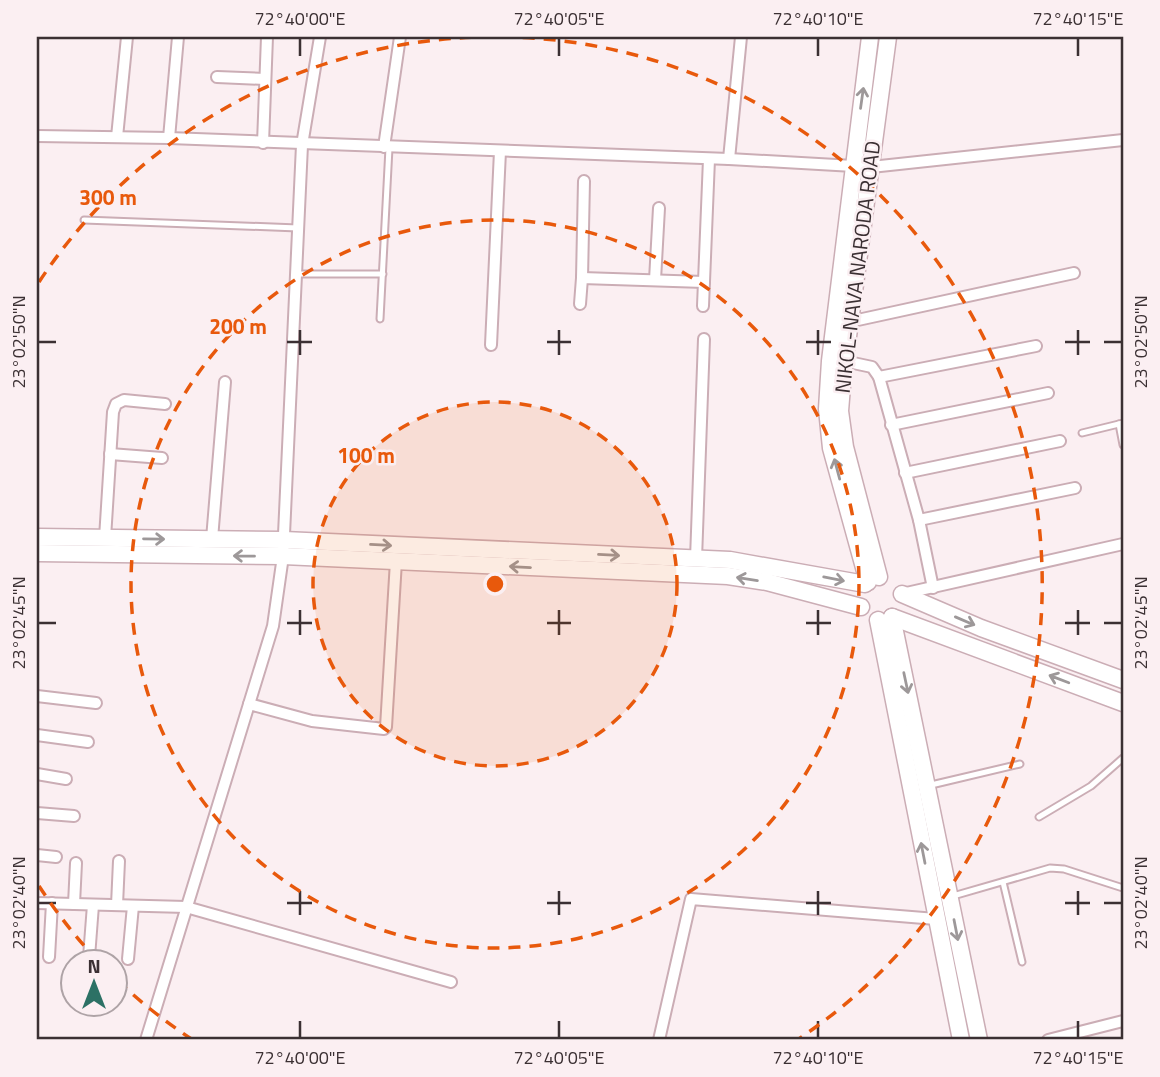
<svg xmlns="http://www.w3.org/2000/svg" width="1160" height="1077" font-family="'Titillium Web',sans-serif">
<style>
.lines{fill:none;stroke-linecap:round;stroke-linejoin:round}
.lane-casing{stroke:#cbadb5;stroke-width:9}
.street-casing{stroke:#cbadb5;stroke-width:14}
.secondary-casing{stroke:#cbadb5;stroke-width:19}
.lane{stroke:#fff;stroke-width:5}
.street{stroke:#fff;stroke-width:10}
.secondary{stroke:#fff;stroke-width:16}
.oneway{stroke:#9d9899}
.ticks{fill:none;stroke:#3b3033;stroke-width:2.5}
.ring{fill:none;stroke:#e8590c;stroke-width:3.5;stroke-dasharray:12 9}
.labels{text-anchor:middle;stroke-width:5;stroke-linejoin:round;paint-order:stroke}
.street-label{font-size:21px;fill:#3b3033;stroke:#fbeff2}
.centre{fill:#e8590c;stroke:#fbeff2;stroke-width:3.5}
.ring-label{font-size:21px;text-anchor:middle;font-weight:bold;fill:#e8590c;stroke:#fbeff2;stroke-width:5;stroke-linejoin:round;paint-order:stroke}
.neatline{fill:none;stroke:#3b3033;stroke-width:2.5}
.ticks-label{font-size:18px;text-anchor:middle;fill:#3b3033}
</style>
<rect width="100%" height="100%" fill="#fbeff2"/>
<g class="lines">
<defs>
<g id="lane">
<path d="M84 220 298 228"/>
<path d="M296 274H383"/>
<path d="M380 319 389 148"/>
<path d="M1119 424 1123 445"/>
<path d="M1082 433 1123 423"/>
<path d="M931 785 1020 764"/>
<path d="M1039 817 1091 786 1123 758"/>
<path d="M1003 882 1022 962"/>
<path d="M953 896 1050 868 1064 869 1123 888"/>
</g>
<g id="street">
<path d="M217 77 265 79"/>
<path d="M37 136 169 138 729 159 871 167 1123 140"/>
<path d="M117 137 127 37"/>
<path d="M169 138 178 37"/>
<path d="M263 143 267 37"/>
<path d="M384 147 400 37"/>
<path d="M729 159 741 37"/>
<path d="M582 278 584 181"/>
<path d="M655 280 659 208"/>
<path d="M580 304 582 278 704 282"/>
<path d="M703 306 709 159"/>
<path d="M844 323 1074 273"/>
<path d="M491 345 500 151"/>
<path d="M844 361 872 367 879 377"/>
<path d="M891 425 1048 393"/>
<path d="M110 454 162 458"/>
<path d="M905 473 1060 441"/>
<path d="M919 520 1075 488"/>
<path d="M105 538 113 412 116 404 124 400 165 404"/>
<path d="M212 539 225 382"/>
<path d="M696 559 704 339"/>
<path d="M933 588 919 520 879 377 1036 346"/>
<path d="M902 594 1123 544"/>
<path d="M37 696 96 703"/>
<path d="M249 704 312 721 384 729 386 727 396 561"/>
<path d="M37 735 88 742"/>
<path d="M37 774 66 779"/>
<path d="M37 813 74 816"/>
<path d="M37 855 56 857"/>
<path d="M37 903 186 907 451 982"/>
<path d="M74 904 76 863"/>
<path d="M117 905 119 861"/>
<path d="M49 957 52 903"/>
<path d="M89 957 93 905"/>
<path d="M128 959 133 906"/>
<path d="M146 1040 273 626 283 556 302 145 320 37"/>
<path d="M659 1040 691 899 936 919"/>
<path d="M1048 1040 1123 1021"/>
</g>
<g id="secondary">
<path d="M37 537 284 540 730 560 865 584"/>
<path d="M37 553 283 556 728 576 767 582 861 607"/>
<path d="M879 577 845 447 840 411 843 374 888 37"/>
<path d="M868 582 831 448 827 409 830 361 870 37"/>
<path d="M902 594 981 628 1123 680"/>
<path d="M892 617 979 1040"/>
<path d="M892 617 1123 703"/>
<path d="M878 620 961 1040"/>
</g>
</defs>
<use href="#lane" class="lane-casing"/>
<use href="#street" class="street-casing"/>
<use href="#secondary" class="secondary-casing"/>
<use href="#lane" class="lane"/>
<use href="#street" class="street"/>
<use href="#secondary" class="secondary"/>
</g>
<defs><path id="oneway-shaft" d="M-6 0H5M1.5-3L5.5 0L1.5 3" fill="none" stroke-width="1.6" stroke-linecap="round" stroke-linejoin="round" transform="scale(1.75)"/></defs>
<g class="oneway">
<use href="#oneway-shaft" transform="translate(862 98) rotate(-82)"/>
<use href="#oneway-shaft" transform="translate(837 469) rotate(-105)"/>
<use href="#oneway-shaft" transform="translate(154 539) rotate(1)"/>
<use href="#oneway-shaft" transform="translate(381 545) rotate(3)"/>
<use href="#oneway-shaft" transform="translate(609 555) rotate(3)"/>
<use href="#oneway-shaft" transform="translate(244 556) rotate(-179)"/>
<use href="#oneway-shaft" transform="translate(520 567) rotate(-177)"/>
<use href="#oneway-shaft" transform="translate(747 579) rotate(-171)"/>
<use href="#oneway-shaft" transform="translate(834 579) rotate(11)"/>
<use href="#oneway-shaft" transform="translate(965 621) rotate(23)"/>
<use href="#oneway-shaft" transform="translate(1059 679) rotate(-159)"/>
<use href="#oneway-shaft" transform="translate(906 683) rotate(78)"/>
<use href="#oneway-shaft" transform="translate(923 853) rotate(-101)"/>
<use href="#oneway-shaft" transform="translate(956 930) rotate(79)"/>
</g>
<path class="ticks" d="M300 38V56M559 38V56M818 38V56M1078 38V56M300 330V355M559 330V355M818 330V355M1078 330V355M38 342H56M287 342H312M547 342H571M806 342H831M1065 342H1090M1104 342H1122M300 610V635M559 610V635M818 610V635M1078 610V635M38 623H56M287 623H312M547 623H571M806 623H831M1065 623H1090M1104 623H1122M300 891V915M559 891V915M818 891V915M1078 891V915M38 903H56M287 903H312M547 903H571M806 903H831M1065 903H1090M1104 903H1122M300 1021V1038M559 1021V1038M818 1021V1038M1078 1021V1038"/>
<circle cx="495" cy="584" r="182" fill="#e8590c" fill-opacity=".12"/>
<g class="ring">
<circle cx="495" cy="584" r="182"/>
<circle cx="495" cy="584" r="364"/>
<path d="M193 1040A547 547 0 0 1 118 981M98 961A547 547 0 0 1 39 886M39 282A547 547 0 1 1 797 1040"/>
</g>
<g class="labels">
<g class="street-label">
<text transform="translate(858 267) rotate(-83)" y="7">NIKOL-NAVA NARODA ROAD</text>
</g>
</g>
<circle cx="495" cy="584" r="10" class="centre"/>
<g class="ring-label">
<text x="108" y="205">300 m</text>
<text x="238" y="334">200 m</text>
<text x="366" y="463">100 m</text>
</g>
<rect width="1160" height="1077" fill="none" stroke="#fbeff2" stroke-width="77"/>
<g transform="translate(94 983)"><circle r="33" fill="#fbeff2" stroke="#aea3a6" stroke-width="2"/>
<path d="M0-5L12 26L0 18L-12 26Z" fill="#2c7165"/>
<text y="-10" font-size="19" font-weight="bold" text-anchor="middle" fill="#3b3033">N</text>
</g>
<rect x="38" y="38" width="1084" height="1000" class="neatline"/>
<g class="ticks-label">
<text x="300" y="25">72°40'00"E</text>
<text x="559" y="25">72°40'05"E</text>
<text x="818" y="25">72°40'10"E</text>
<text x="1078" y="25">72°40'15"E</text>
<text transform="translate(19 342) rotate(-90)" y="6">23°02'50"N</text>
<text transform="translate(1141 342) rotate(-90)" y="6">23°02'50"N</text>
<text transform="translate(19 623) rotate(-90)" y="6">23°02'45"N</text>
<text transform="translate(1141 623) rotate(-90)" y="6">23°02'45"N</text>
<text transform="translate(19 903) rotate(-90)" y="6">23°02'40"N</text>
<text transform="translate(1141 903) rotate(-90)" y="6">23°02'40"N</text>
<text x="300" y="1064">72°40'00"E</text>
<text x="559" y="1064">72°40'05"E</text>
<text x="818" y="1064">72°40'10"E</text>
<text x="1078" y="1064">72°40'15"E</text>
</g>
</svg>
